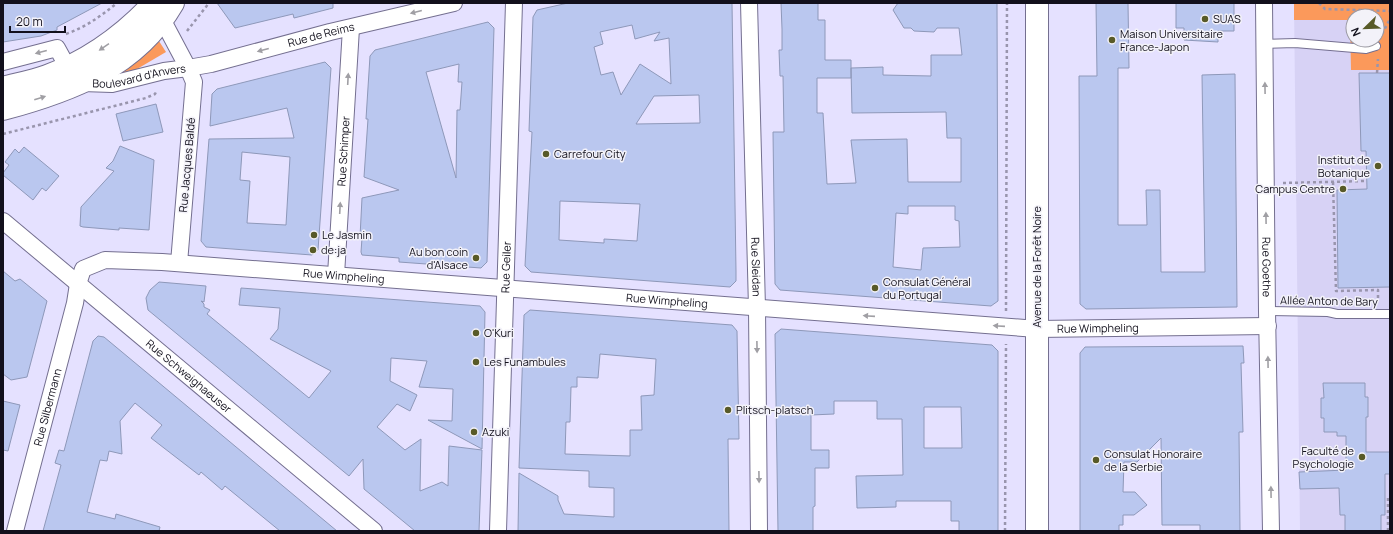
<svg xmlns="http://www.w3.org/2000/svg" width="1393" height="534" font-family="Manrope,sans-serif">
<style>
.built{fill:#d7d2f5;fill-rule:evenodd}
.green{fill:#fb995b;fill-rule:evenodd}
.building{fill:#bac7ef;stroke:#8e98b9;fill-rule:evenodd}
.lines{fill:none;stroke-linecap:round;stroke-linejoin:round}
.service-casing{stroke:#746f90;stroke-width:10}
.minor-casing{stroke:#746f90;stroke-width:18}
.secondary-casing{stroke:#746f90;stroke-width:24}
.primary-casing{stroke:#746f90;stroke-width:24}
.path{stroke:#9995ad;stroke-width:2.5;stroke-dasharray:3 3;stroke-linecap:butt}
.service{stroke:#fff;stroke-width:8}
.minor{stroke:#fff;stroke-width:16}
.secondary{stroke:#fff;stroke-width:22}
.primary{stroke:#fff;stroke-width:22}
.oneway{fill:#a09fa4}
.poi-dot{fill:#585a28;stroke:#f3f2f9;stroke-width:1.5}
.labels{text-anchor:middle;stroke-width:3;stroke-linejoin:round;paint-order:stroke}
.poi-label{font-size:11px;fill:#12101c;stroke:#f3f2f9;text-anchor:start}
.street-label{font-size:11px;fill:#12101c;stroke:#f3f2f9}
</style>
<rect width="100%" height="100%" fill="#e5e1ff"/>
<path class="built" d="M1294 3H1390V531H1300ZM1353 16H1377V40H1353Z"/>
<g class="green">
<path d="M1294 3H1390V70H1351L1350 20H1294ZM1353 16H1377V40H1353Z"/>
<path d="M157 38 166 52 120 79H105Z"/>
</g>
<g class="building">
<path d="M3 3H102L57 27V30L41 36 3 42Z"/>
<path d="M217 3H333V8L294 18 293 14 235 28Z"/>
<path d="M568 3H732L736 271V281L730 287 531 272 525 266 532 132 529 131 533 17 537 10ZM632 25 635 39 660 32 654 41 669 38 671 84 640 64 621 95 613 72 601 75 594 47 603 44 600 32ZM699 95 700 123 636 124 654 96ZM560 201 640 204 637 241 604 239V243L559 240Z"/>
<path d="M781 3H818V20H825V60H851V78H817V113H823L827 184 856 183 851 140 907 139 908 182H961V138H947L946 112 852 113 851 68 883 67V75L931 76V55H962L959 28H937L934 32 914 31 911 28H904L893 10 898 3H997L998 301 991 306 780 290 775 284 773 132H784L783 76H780L779 50H782V29ZM908 206H955V220L959 221 960 247 923 248 921 270 893 267 896 213 908 214Z"/>
<path d="M1096 3H1128L1129 68H1118V225H1147L1146 190H1160L1161 272H1205L1202 75 1235 74 1237 307 1086 309 1080 304 1079 76H1097Z"/>
<path d="M1176 3H1234V31H1218V42L1184 40V28H1176Z"/>
<path d="M488 22 494 28 487 262 481 268 399 262V258L362 255 361 252 362 238 360 237 362 198 399 190 364 177 368 119H366L370 56 375 50ZM459 64 458 82H462L460 110H457L456 178 426 72Z"/>
<path d="M325 62 331 68 318 250 312 255 206 247 201 241 209 139 294 138 287 108 210 126 212 94 217 89ZM242 152 290 157 286 225 247 223 250 181 240 180Z"/>
<path d="M1359 73H1390V287L1338 288 1337 190 1367 189 1366 151H1361Z"/>
<path d="M156 104 163 132 123 141 116 114Z"/>
<path d="M120 146 154 160 149 230 119 228V230L83 227 80 226 81 207 114 171 106 168 113 161Z"/>
<path d="M24 147 59 176 46 191 42 188 33 200 3 175V173L9 165 5 162 15 149 19 153Z"/>
<path d="M3 271 15 281 20 279 47 301 27 377 11 380 3 374Z"/>
<path d="M159 282 206 286 204 302 201 301 204 304V307L210 310 207 314 309 398 331 371 270 339 278 329 280 308 239 305 241 288 480 306 485 312 482 449 428 420 452 421 453 389 419 387 427 361 391 358 390 381 417 395 410 411 397 404 377 427 405 450 421 439 420 491 442 482 448 486 449 446 482 450 479 531H415L364 489 363 459 349 476 148 310 146 298 150 290Z"/>
<path d="M530 310 732 325 737 331 739 439H728L729 531H518L519 473 558 496V500L564 514 614 517V488L589 487V471L519 468 524 315ZM600 354 656 359 654 395 641 396 642 430H630V456L565 454 566 422H570L571 387H577V377L598 378Z"/>
<path d="M781 329 992 345 998 351V531H959V521H951V501H896V507L857 508 856 476 903 475 902 419H877V401H834V414L811 415V450H829V468H815V506L813 507V531H778L775 334ZM924 407H961L962 448H924Z"/>
<path d="M98 336 104 337 337 531H280L225 486 222 490 201 472 199 475 151 438 162 425 135 403 120 421 122 454 109 451 107 461 100 460 87 512 115 519 116 514 160 527 159 531H43L61 465 55 463 59 450 64 451 93 341Z"/>
<path d="M1243 346 1244 363H1241L1243 432H1239L1240 531H1200V525H1162L1161 438 1137 462H1124L1123 492H1135L1147 505 1134 515H1123V525H1119V531H1080V353L1085 347Z"/>
<path d="M1323 383H1365V397H1368V417H1366V452H1390V474H1385V515H1381V531H1345V515H1340L1339 488 1300 489 1299 472 1346 470V436H1337V432H1324V418H1321V398H1324Z"/>
<path d="M3 401 20 405 8 451 3 450Z"/>
</g>
<g class="lines">
<defs>
<g id="service">
<path d="M1265 44 1295 43 1366 49 1376 46"/>
<path d="M1267 311 1328 312 1337 314H1390"/>
</g>
<g id="minor">
<path id="s1" d="M749 3 757 308 759 531"/>
<path id="s2" d="M1264 3 1267 311 1271 531"/>
<path d="M162 19 188 68 194 82 179 263"/>
<path d="M3 62 57 48 68 68"/>
<path id="s3" d="M82 83 112 84 164 71 188 68 211 64 330 32 454 3"/>
<path id="s4" d="M3 221 374 531"/>
<path id="s5" d="M336 275 351 28"/>
<path id="s6" d="M15 531 75 303 78 284 83 269 105 260 162 262 1037 329 1268 326"/>
<path id="s7" d="M498 531 514 3"/>
</g>
<g id="secondary">
<path d="M3 88C18 84 33 81 47 76 89 61 124 35 154 3"/>
<path d="M3 109C70 91 136 67 173 3"/>
</g>
<path id="primary" d="M1037 3V531"/>
</defs>
<use href="#service" class="service-casing"/>
<use href="#minor" class="minor-casing"/>
<use href="#secondary" class="secondary-casing"/>
<use href="#primary" class="primary-casing"/>
<g class="path">
<path d="M1319 3 1325 9 1390 11"/>
<path d="M187 31 209 3"/>
<path d="M66 34C86 27 101 16 117 3"/>
<path d="M1382 34 1390 19"/>
<path d="M1377 73 1378 59"/>
<path d="M3 134 146 98 155 94 157 90"/>
<path d="M1333 182 1336 291 1378 290V301"/>
<path d="M1283 183 1366 181"/>
<path d="M1006 311 1007 3"/>
<path d="M1005 531 1006 344"/>
<path d="M1388 531V497H1390"/>
</g>
<use href="#service" class="service"/>
<use href="#minor" class="minor"/>
<use href="#secondary" class="secondary"/>
<use href="#primary" class="primary"/>
</g>
<defs><path id="oneway-solid" d="M-6-.8H1V-3.2L6.5 0L1 3.2V.8H-6Z"/></defs>
<g class="oneway">
<use href="#oneway-solid" transform="translate(416 12) rotate(166)"/>
<use href="#oneway-solid" transform="translate(104 47) rotate(146)"/>
<use href="#oneway-solid" transform="translate(263 50) rotate(165)"/>
<use href="#oneway-solid" transform="translate(41 52) rotate(165)"/>
<use href="#oneway-solid" transform="translate(348 79) rotate(-87)"/>
<use href="#oneway-solid" transform="translate(1265 88) rotate(-91)"/>
<use href="#oneway-solid" transform="translate(40 98) rotate(-17)"/>
<use href="#oneway-solid" transform="translate(340 208) rotate(-87)"/>
<use href="#oneway-solid" transform="translate(1266 218) rotate(-91)"/>
<use href="#oneway-solid" transform="translate(869 316) rotate(-176)"/>
<use href="#oneway-solid" transform="translate(999 326) rotate(-176)"/>
<use href="#oneway-solid" transform="translate(757 347) rotate(89)"/>
<use href="#oneway-solid" transform="translate(1268 362) rotate(-91)"/>
<use href="#oneway-solid" transform="translate(759 477) rotate(89)"/>
<use href="#oneway-solid" transform="translate(1271 492) rotate(-91)"/>
</g>
<g class="poi-dot">
<circle cx="1205" cy="19" r="4"/>
<circle cx="1112" cy="40" r="4"/>
<circle cx="546" cy="154" r="4"/>
<circle cx="1378" cy="166" r="4"/>
<circle cx="1343" cy="189" r="4"/>
<circle cx="314" cy="235" r="4"/>
<circle cx="313" cy="250" r="4"/>
<circle cx="476" cy="258" r="4"/>
<circle cx="875" cy="288" r="4"/>
<circle cx="476" cy="333" r="4"/>
<circle cx="476" cy="362" r="4"/>
<circle cx="728" cy="410" r="4"/>
<circle cx="474" cy="432" r="4"/>
<circle cx="1362" cy="457" r="4"/>
<circle cx="1096" cy="460" r="4"/>
</g>
<g class="labels">
<g class="poi-label">
<text x="1213" y="23">SUAS</text>
<text x="1120" y="38">Maison Universitaire<tspan x="1120" dy="13">France-Japon</tspan></text>
<text x="554" y="158">Carrefour City</text>
<text x="1370" y="164" text-anchor="end">Institut de<tspan x="1370" dy="13">Botanique</tspan></text>
<text x="1335" y="193" text-anchor="end">Campus Centre</text>
<text x="322" y="239">Le Jasmin</text>
<text x="321" y="254">de:ja</text>
<text x="468" y="256" text-anchor="end">Au bon coin<tspan x="468" dy="13">d'Alsace</tspan></text>
<text x="883" y="286">Consulat Général<tspan x="883" dy="13">du Portugal</tspan></text>
<text x="484" y="337">O'Kuri</text>
<text x="484" y="366">Les Funambules</text>
<text x="736" y="414">Plitsch-platsch</text>
<text x="482" y="436">Azuki</text>
<text x="1354" y="455" text-anchor="end">Faculté de<tspan x="1354" dy="13">Psychologie</tspan></text>
<text x="1104" y="458">Consulat Honoraire<tspan x="1104" dy="13">de la Serbie</tspan></text>
</g>
<g class="street-label">
<text dy="4" stroke="none"><textPath href="#s3" startOffset="245">Rue de Reims</textPath></text>
<text dy="4" stroke="none"><textPath href="#s3" startOffset="58">Boulevard d'Anvers</textPath></text>
<text dy="4" stroke="none"><textPath href="#s5" startOffset="124">Rue Schimper</textPath></text>
<text transform="translate(187 165) rotate(-85)" y="4">Rue Jacques Baldé</text>
<text dy="4" stroke="none"><textPath href="#s7" startOffset="264">Rue Geiler</textPath></text>
<text dy="4" stroke="none"><textPath href="#s1" startOffset="264">Rue Sleidan</textPath></text>
<text transform="translate(1037 267) rotate(-90)" y="4">Avenue de la Forêt Noire</text>
<text dy="4" stroke="none"><textPath href="#s2" startOffset="264">Rue Goethe</textPath></text>
<text dy="4" stroke="none"><textPath href="#s6" startOffset="534">Rue Wimpheling</textPath></text>
<text dy="4" stroke="none"><textPath href="#s6" startOffset="858">Rue Wimpheling</textPath></text>
<text transform="translate(1329 301) rotate(1)" y="4">Allée Anton de Bary</text>
<text dy="4" stroke="none"><textPath href="#s6" startOffset="1290">Rue Wimpheling</textPath></text>
<text dy="4" stroke="none"><textPath href="#s4" startOffset="242">Rue Schweighaeuser</textPath></text>
<text dy="4" stroke="none"><textPath href="#s6" startOffset="128">Rue Silbermann</textPath></text>
</g>
</g>
<rect width="1393" height="534" fill="none" stroke="#12101c" stroke-width="8"/>
<g transform="translate(1365 28) rotate(247)"><circle r="19" fill="#f3f2f9" stroke="#9998a1"/>
<path d="M0-3L7 15L0 10L-7 15Z" fill="#585a28"/>
<text y="-6" font-size="11" font-weight="bold" text-anchor="middle" fill="#12101c">N</text>
</g>
<path d="M10 26v6h55v-6" fill="none" stroke="#12101c" stroke-width="2"/>
<text x="16" y="26" font-size="12" fill="#12101c" stroke="#f3f2f9" stroke-width="3" paint-order="stroke">20 m</text>
</svg>
